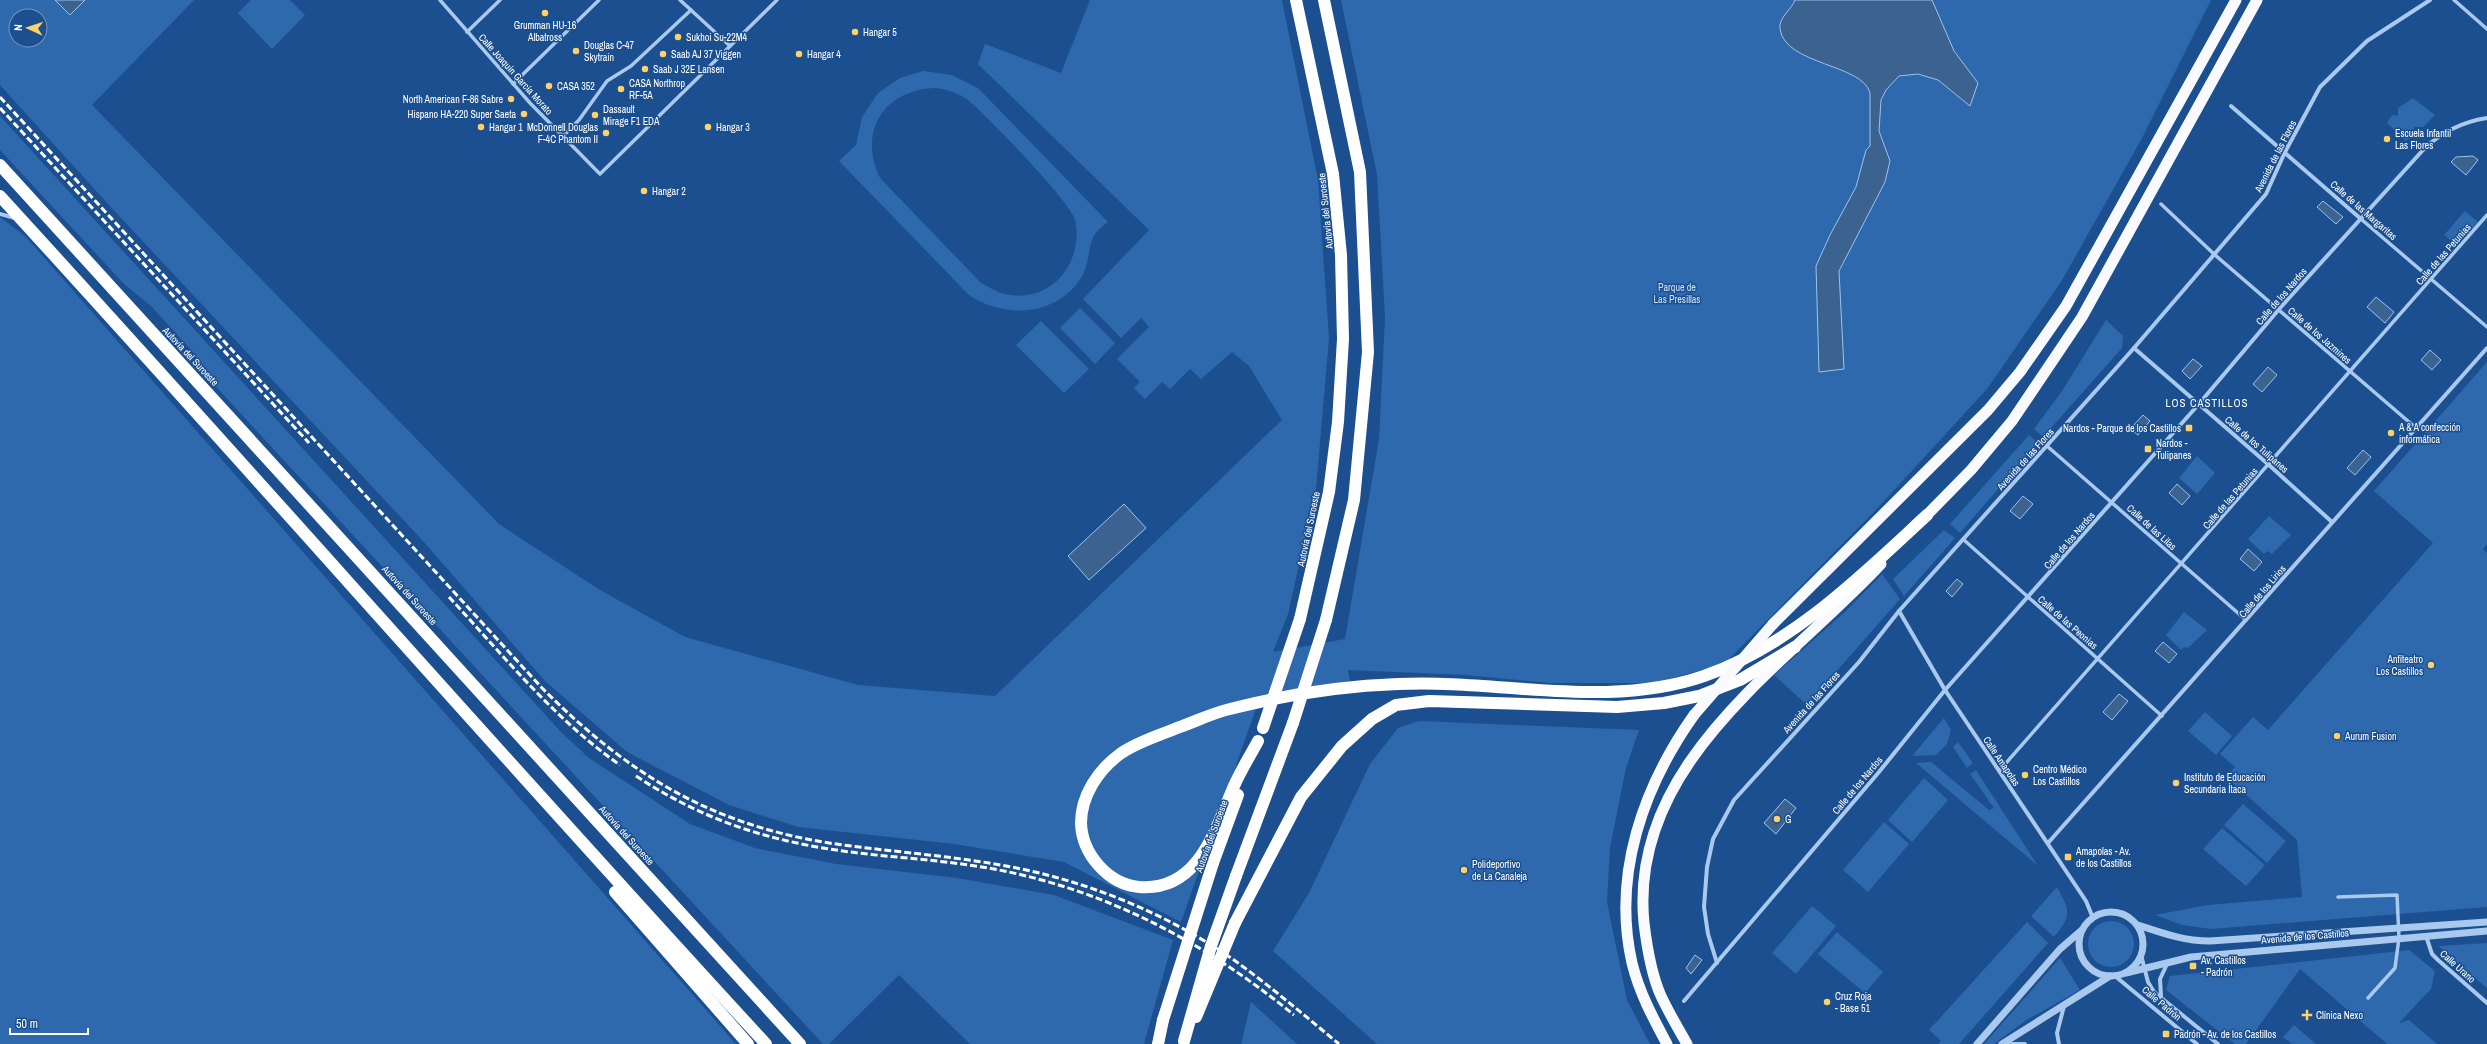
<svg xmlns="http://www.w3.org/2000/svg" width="2487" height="1044" font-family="'Archivo Narrow',sans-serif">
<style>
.green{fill:#2e69ad;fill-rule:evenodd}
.water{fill:#3c6290;stroke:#9cc4f0}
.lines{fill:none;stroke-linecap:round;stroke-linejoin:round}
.pedestrian{stroke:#a9c9ee;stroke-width:3.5}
.minor{stroke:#a9c9ee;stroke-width:4}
.tertiary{stroke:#a9c9ee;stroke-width:7}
.trunk{stroke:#f8faff;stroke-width:11}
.motorway{stroke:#fff;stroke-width:12}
.rail{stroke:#fff;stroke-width:3;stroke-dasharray:7 3;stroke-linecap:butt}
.trunk-bridge{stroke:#f8faff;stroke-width:11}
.motorway-bridge{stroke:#fff;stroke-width:12}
.poi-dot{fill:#ffd166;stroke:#1b4f8f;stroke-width:1.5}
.labels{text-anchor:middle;stroke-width:3;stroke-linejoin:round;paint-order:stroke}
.poi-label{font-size:10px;fill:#fff;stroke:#1b4f8f;text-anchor:start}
.street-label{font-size:10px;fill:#fff;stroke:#1b4f8f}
.park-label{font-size:10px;fill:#cfe3fa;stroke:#1b4f8f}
.neighbourhood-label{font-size:11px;letter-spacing:1px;fill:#fff;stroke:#1b4f8f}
</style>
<rect width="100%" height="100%" fill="#1b4f8f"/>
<g class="green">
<path d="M0 0H194L92 105 499 524 600 590 685 637 858 685 995 696 1282 420 1249 366 1232 352 1201 379 1190 369 1170 389 1162 382 1145 399 1134 388 1140 382 1117 359 1149 327 1141 318 1121 338 1083 299 1149 230 978 64 985 44 1061 73 1090 0H1282L1318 180 1329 338 1316 489 1288 614 1273 652 1345 639 1379 439 1385 317 1377 175 1341 0H2211L2141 140 2061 282 1987 389 1873 513 1729 659 1715 666 1655 683H1551L1465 675 1348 670 1350 681 1259 700 1181 922 1064 862 954 844 798 827 729 805 627 752 545 681 423 541 107 203 0 85ZM16 16H40V40H16Z"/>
<path d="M251 0H290L305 15 272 49 238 13Z"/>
<path d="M923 71 952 75 978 88 1108 222C1103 226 1095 232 1093 238 1087 252 1090 266 1079 281 1053 317 1003 318 969 295L839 161 856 145 862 117 878 93 900 78ZM935 88C947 89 958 93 968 100 986 115 1071 202 1075 220 1084 260 1054 301 1011 295 1000 294 990 288 981 283L880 178C858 132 883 90 935 88Z"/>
<path d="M2413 98 2435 115 2423 127H2414V134L2406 141 2387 123 2392 115 2398 116V108Z"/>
<path d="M0 116 561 732 589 758 690 824 755 848 836 864 957 878 1054 895 1173 940 1144 1044H970L899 975 829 1044H823L207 377 193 352 151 306 124 284 0 150Z"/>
<path d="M2465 211 2478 222 2457 246 2444 235Z"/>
<path d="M0 217 26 237 736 1044H0Z"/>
<path d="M1080 308 1115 343 1095 364 1060 328Z"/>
<path d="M2106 320 2123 336 2122 348 2043 437 2034 429 2062 391Z"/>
<path d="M1041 321 1089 369 1064 393 1016 345Z"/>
<path d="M2487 362V544L2483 549 2487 553V907L2211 929 2182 925 2155 915 2208 905 2302 897 2297 840 2226 777 2235 767 2220 754 2253 717 2268 730 2433 543 2374 491Z"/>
<path d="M2029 435 2038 443 1960 533 1950 524Z"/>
<path d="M2197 456 2215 473 2197 494 2179 478Z"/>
<path d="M2269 516 2291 535 2272 554 2267 551 2264 554 2248 539Z"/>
<path d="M1944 530 1955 538 1904 596 1893 579Z"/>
<path d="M1882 574 1900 599 1807 705 1774 675 1846 611Z"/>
<path d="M2184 612 2207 630 2188 648 2184 647 2181 650 2166 635Z"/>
<path d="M2205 712 2232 736 2216 755 2188 731Z"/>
<path d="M1944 718 1951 730 1947 744 1936 755 1912 756Z"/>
<path d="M1419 721 1639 730 1626 768 1610 847 1607 902 1627 1000 1650 1044H1377L1273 951 1309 893 1370 764 1398 728Z"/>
<path d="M1958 742 1973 763 1967 768 1953 747Z"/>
<path d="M1931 762 1989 810 1994 808 1970 774 1976 770 2038 866 1916 763Z"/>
<path d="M1924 778 1948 800 1912 842 1888 820Z"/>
<path d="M2243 804 2286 841 2267 863 2224 825Z"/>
<path d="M1884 822 1909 844 1868 892 1843 870Z"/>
<path d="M2222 828 2265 865 2246 886 2203 849Z"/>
<path d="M2057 887C2070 911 2072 915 2054 937L2031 916Z"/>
<path d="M1812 906 1836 926 1796 974 1772 953Z"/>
<circle cx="2111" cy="944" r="23"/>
<path d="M2027 922 2048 943 1959 1044H1938L1941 1041 1929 1030Z"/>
<path d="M1837 932 1883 972 1865 993 1818 954Z"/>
<path d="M2487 943V988L2438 946Z"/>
<path d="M2409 950 2435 971 2431 989 2399 1023 2409 1020 2437 1044H2387L2300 969 2246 1044H2235L2166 990 2170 976Z"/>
<path d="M2060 958 2080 990 2025 1021 1994 1044H1984Z"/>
<path d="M1251 1002 1297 1044H1241Z"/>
<path d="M2294 1025 2316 1044H2292L2283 1037Z"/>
</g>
<g class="water">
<path d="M55 0H85L70 15Z"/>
<path d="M1795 0H1932L1954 51 1978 83 1970 106 1938 80 1918 74 1899 76 1886 90 1881 100 1879 131 1890 161 1885 182 1839 271 1844 369 1819 372 1816 266 1830 235 1856 187 1866 150 1870 146V93C1863 64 1785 65 1780 29 1778 18 1792 9 1795 0Z"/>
<path d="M2473 156 2478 160 2466 175 2451 162 2456 157Z"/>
<path d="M2323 201 2343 217 2336 224 2317 207Z"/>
<path d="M2376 297 2394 312 2385 323 2367 307Z"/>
<path d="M2430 350 2441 360 2432 370 2421 360Z"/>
<path d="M2193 359 2202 366 2190 379 2182 371Z"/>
<path d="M2268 367 2277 375 2262 392 2253 384Z"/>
<path d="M2143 415 2150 421 2138 435 2130 429Z"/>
<path d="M2363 450 2371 457 2355 475 2347 468Z"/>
<path d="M2177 484 2190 496 2182 505 2169 493Z"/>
<path d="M2023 496 2033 504 2020 519 2010 511Z"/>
<path d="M1124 504 1146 528 1089 580 1068 556Z"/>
<path d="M2248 549 2262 562 2254 571 2240 559Z"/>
<path d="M1957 579 1963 584 1952 597 1946 591Z"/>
<path d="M2163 642 2177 654 2169 663 2155 651Z"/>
<path d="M2119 694 2128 701 2112 720 2103 712Z"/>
<path d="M1785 799 1796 808 1776 834 1764 823Z"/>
<path d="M1695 955 1702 960 1691 974 1686 968Z"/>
</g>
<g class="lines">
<g class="pedestrian">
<path d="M440 0 530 103 600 174 777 0"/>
<path d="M680 0 730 46"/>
<path d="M2454 0 2487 29"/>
<path d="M467 32 500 0"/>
<path d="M513 84 599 0"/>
<path d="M563 136 579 120 607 81 631 66 691 10"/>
<path d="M2161 204 2215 255 2416 428"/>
<path d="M2361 219 2487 327"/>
<path d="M2047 446 2246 620"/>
<path d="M1964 540 2162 716"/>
<path d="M1999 771 2487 215"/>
<path d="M2338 897 2397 895 2399 938 2395 968 2368 998"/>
</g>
<g class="minor">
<path d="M2231 106 2361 219"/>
<path d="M0 214 15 218"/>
<path d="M2134 348 2269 465 2332 522"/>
<path d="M1899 611 1945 690 2086 901 2093 918"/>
<path d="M2048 843 2487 348"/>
<path d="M2426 936 2432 954 2438 960 2487 1003"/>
<path d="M2141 955 2148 982 2154 992 2218 1044"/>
<path d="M1717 963 1708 934 1704 907 1707 867 1713 839 1734 800 1859 662 1899 611 2134 348 2266 194 2285 152 2320 87 2367 41 2430 0"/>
<path d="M2115 976 2197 1044"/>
<path d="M2161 996 2160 979 2167 964"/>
<path d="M1684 1001 1879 772 1945 690 2198 405 2280 308 2423 150C2441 132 2462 122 2487 118"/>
<path d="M2007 1044H2025"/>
<path d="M2059 1044 2057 1033 2064 1006"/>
</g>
<g class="tertiary">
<circle cx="2111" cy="944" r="32"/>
<path d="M2138 925C2162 933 2184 941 2210 941L2487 922"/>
<path d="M2126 973 2191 957 2487 931"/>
<path d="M1977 1044 2060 949 2082 930"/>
<path d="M2002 1044 2110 976"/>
</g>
<g class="trunk">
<path d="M1922 520 1971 470 2012 421 2082 317 2257 0"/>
<path d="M1773 624 1988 410 2020 372 2066 306 2236 0"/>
<path d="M1667 1044C1653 1018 1639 992 1632 963 1612 875 1643 787 1694 715"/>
<path d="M1687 1044C1678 1028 1669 1013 1661 996 1651 974 1647 948 1644 923 1628 763 1786 666 1881 564"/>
</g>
<g class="motorway">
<path d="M1296 0 1333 174 1341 255 1343 339 1338 422 1329 492 1300 619"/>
<path d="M1324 0 1360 172 1368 352 1354 500 1326 620"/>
<path d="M0 165 800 1044"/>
<path d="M0 196C257 477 508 764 766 1044"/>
<path d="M1258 741C1250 756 1241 770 1234 786 1215 829 1199 892 1139 887 1108 884 1082 854 1081 823 1081 796 1098 770 1120 754 1137 742 1158 736 1177 728 1195 722 1212 713 1230 709 1284 695 1342 686 1398 684 1500 679 1605 710 1704 676 1792 645 1861 576 1927 515"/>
<path d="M1213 863 1238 795"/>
<path d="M1236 876 1293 723"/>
<path d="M615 892 748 1044"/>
<path d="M1235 923 1301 797 1342 746 1372 719 1396 705 1429 701 1617 707 1664 703 1699 696 1740 680 1795 647"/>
<path d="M1158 1044 1163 1020"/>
</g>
<g class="rail">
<path d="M0 97 542 688C627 773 709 824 829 843 911 855 992 857 1072 882 1128 899 1185 926 1234 960 1270 986 1304 1015 1339 1044"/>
<path d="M0 108 309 443"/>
<path d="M449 597C503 655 554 719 620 765"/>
<path d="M636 776C686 809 739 831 797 843 860 857 925 857 988 868 1103 888 1205 942 1294 1015"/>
</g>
<path class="trunk-bridge" d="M1694 715 1773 624"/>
<g class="motorway-bridge">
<path d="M1293 723 1326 620"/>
<path d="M1263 728 1300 619"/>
<path d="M1196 1017 1235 923"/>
<path d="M1163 1020 1213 863"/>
<path d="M1184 1041 1211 946 1236 876"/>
</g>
</g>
<g class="poi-dot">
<circle cx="545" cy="13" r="4"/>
<circle cx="855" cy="32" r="4"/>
<circle cx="678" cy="37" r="4"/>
<circle cx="576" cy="51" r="4"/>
<circle cx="663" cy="54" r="4"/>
<circle cx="799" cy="54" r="4"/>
<circle cx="645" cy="69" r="4"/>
<circle cx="549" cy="86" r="4"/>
<circle cx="621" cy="89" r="4"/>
<circle cx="511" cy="99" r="4"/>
<circle cx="524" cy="114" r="4"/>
<circle cx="595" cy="115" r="4"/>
<circle cx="481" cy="127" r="4"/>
<circle cx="708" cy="127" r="4"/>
<circle cx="606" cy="133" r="4"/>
<circle cx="2387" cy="139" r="4"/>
<circle cx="644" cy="191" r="4"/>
<rect x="2185" y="424" width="8" height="8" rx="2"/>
<circle cx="2391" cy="433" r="4"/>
<rect x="2144" y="445" width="8" height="8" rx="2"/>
<circle cx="2431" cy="665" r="4"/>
<circle cx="2337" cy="736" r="4"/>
<circle cx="2025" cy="775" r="4"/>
<circle cx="2176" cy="783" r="4"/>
<circle cx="1777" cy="819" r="4"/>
<rect x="2064" y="853" width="8" height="8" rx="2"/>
<circle cx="1464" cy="870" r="4"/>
<rect x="2189" y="962" width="8" height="8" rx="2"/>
<circle cx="1827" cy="1002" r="4"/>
<path d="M2305 1009h4v4h4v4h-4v4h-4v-4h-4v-4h4z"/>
<rect x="2162" y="1030" width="8" height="8" rx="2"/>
</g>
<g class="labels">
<g class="poi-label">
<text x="545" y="29" text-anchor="middle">Grumman HU-16<tspan x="545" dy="12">Albatross</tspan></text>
<text x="863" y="36">Hangar 5</text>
<text x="686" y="41">Sukhoi Su-22M4</text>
<text x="584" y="49">Douglas C-47<tspan x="584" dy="12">Skytrain</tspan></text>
<text x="671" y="58">Saab AJ 37 Viggen</text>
<text x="807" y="58">Hangar 4</text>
<text x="653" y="73">Saab J 32E Lansen</text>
<text x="629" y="87">CASA Northrop<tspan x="629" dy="12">RF-5A</tspan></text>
<text x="557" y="90">CASA 352</text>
<text x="503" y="103" text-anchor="end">North American F-86 Sabre</text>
<text x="603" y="113">Dassault<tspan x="603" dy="12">Mirage F1 EDA</tspan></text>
<text x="516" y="118" text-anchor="end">Hispano HA-220 Super Saeta</text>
<text x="489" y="131">Hangar 1</text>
<text x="598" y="131" text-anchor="end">McDonnell Douglas<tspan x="598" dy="12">F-4C Phantom II</tspan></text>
<text x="716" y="131">Hangar 3</text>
<text x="2395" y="137">Escuela Infantil<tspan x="2395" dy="12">Las Flores</tspan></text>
<text x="652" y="195">Hangar 2</text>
<text x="2399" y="431">A &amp; A confección<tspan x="2399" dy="12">informática</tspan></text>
<text x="2181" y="432" text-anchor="end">Nardos - Parque de los Castillos</text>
<text x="2156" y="447">Nardos -<tspan x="2156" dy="12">Tulipanes</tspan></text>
<text x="2423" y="663" text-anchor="end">Anfiteatro<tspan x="2423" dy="12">Los Castillos</tspan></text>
<text x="2345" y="740">Aurum Fusion</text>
<text x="2033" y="773">Centro Médico<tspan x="2033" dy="12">Los Castillos</tspan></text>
<text x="2184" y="781">Instituto de Educación<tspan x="2184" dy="12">Secundaria Ítaca</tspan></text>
<text x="1785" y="823">G</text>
<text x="2076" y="855">Amapolas - Av.<tspan x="2076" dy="12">de los Castillos</tspan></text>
<text x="1472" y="868">Polideportivo<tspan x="1472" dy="12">de La Canaleja</tspan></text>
<text x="2201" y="964">Av. Castillos<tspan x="2201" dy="12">- Padrón</tspan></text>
<text x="1835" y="1000">Cruz Roja<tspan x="1835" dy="12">- Base 51</tspan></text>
<text x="2316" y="1019">Clínica Nexo</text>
<text x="2174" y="1038">Padrón - Av. de los Castillos</text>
</g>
<g class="street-label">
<text transform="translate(516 74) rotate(48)" y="4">Calle Joaquín García Morato</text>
<text transform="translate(2275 156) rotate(-63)" y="4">Avenida de las Flores</text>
<text transform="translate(2364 210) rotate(41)" y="4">Calle de las Margaritas</text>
<text transform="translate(1325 211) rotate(-96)" y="4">Autovía del Suroeste</text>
<text transform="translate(2443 254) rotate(-49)" y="4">Calle de las Petunias</text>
<text transform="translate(2281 296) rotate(-49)" y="4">Calle de los Nardos</text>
<text transform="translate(2320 335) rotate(41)" y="4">Calle de los Jazmines</text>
<text transform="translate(191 356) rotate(47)" y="4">Autovía del Suroeste</text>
<text transform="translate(2257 444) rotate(41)" y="4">Calle de los Tulipanes</text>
<text transform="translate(2025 459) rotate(-48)" y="4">Avenida de las Flores</text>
<text transform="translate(2230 498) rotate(-49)" y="4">Calle de las Petunias</text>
<text transform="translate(2152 527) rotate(42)" y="4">Calle de las Lilas</text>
<text transform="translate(1308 529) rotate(-78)" y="4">Autovía del Suroeste</text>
<text transform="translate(2069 540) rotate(-49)" y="4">Calle de los Nardos</text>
<text transform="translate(2262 591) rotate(-49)" y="4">Calle de los Lirios</text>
<text transform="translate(410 595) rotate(48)" y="4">Autovía del Suroeste</text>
<text transform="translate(2068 622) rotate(41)" y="4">Calle de las Peonias</text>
<text transform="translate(1811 702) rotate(-48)" y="4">Avenida de las Flores</text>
<text transform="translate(2002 761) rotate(56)" y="4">Calle Amapolas</text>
<text transform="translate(1857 785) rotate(-50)" y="4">Calle de los Nardos</text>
<text transform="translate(627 835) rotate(48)" y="4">Autovía del Suroeste</text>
<text transform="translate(1211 836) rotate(-70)" y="4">Autovía del Suroeste</text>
<text transform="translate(2305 936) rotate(-5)" y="4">Avenida de los Castillos</text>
<text transform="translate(2458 966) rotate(42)" y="4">Calle Urano</text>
<text transform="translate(2162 1003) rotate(40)" y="4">Calle Padrón</text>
</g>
<g class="park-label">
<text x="1677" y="291">Parque de<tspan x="1677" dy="12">Las Presillas</tspan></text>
</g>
<g class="neighbourhood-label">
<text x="2207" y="407">LOS CASTILLOS</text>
</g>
</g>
<g transform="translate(28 28) rotate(273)"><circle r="19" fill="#1b4f8f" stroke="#7695bc"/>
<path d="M0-3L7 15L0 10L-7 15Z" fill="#ffd166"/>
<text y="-6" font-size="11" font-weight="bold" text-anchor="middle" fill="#ffffff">N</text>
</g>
<path d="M10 1028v6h78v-6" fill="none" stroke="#ffffff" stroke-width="2"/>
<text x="16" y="1028" font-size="12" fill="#ffffff" stroke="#1b4f8f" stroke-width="3" paint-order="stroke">50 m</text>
</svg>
